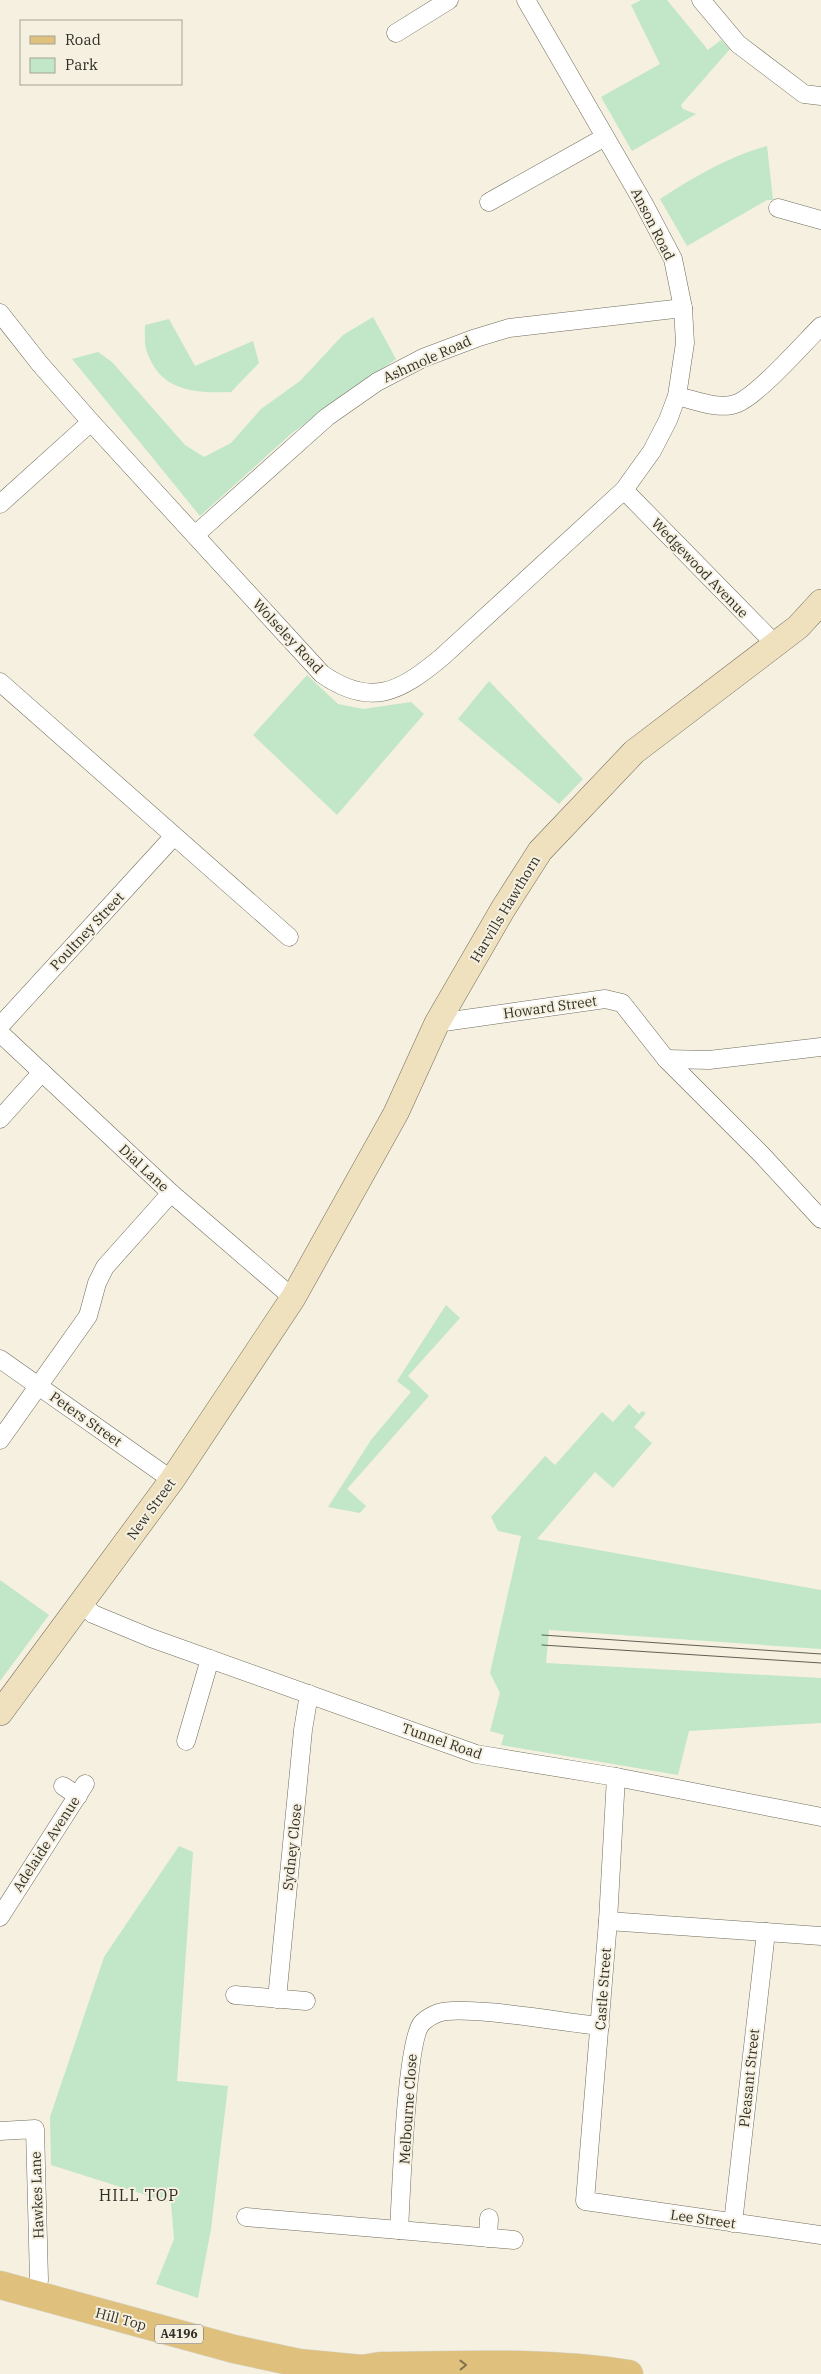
<svg xmlns="http://www.w3.org/2000/svg" width="821" height="2374" font-family="'IBM Plex Serif',serif">
<style>
.green{fill:#c1e7c8}
.lines{fill:none;stroke-linecap:round;stroke-linejoin:round}
.street-casing{stroke:#706c5d;stroke-width:19}
.secondary-casing{stroke:#706c5d;stroke-width:26}
.primary-casing{stroke:#d6d5d4;stroke-width:29}
.street{stroke:#fff;stroke-width:18}
.secondary{stroke:#efe0be;stroke-width:25}
.primary{stroke:#dfc17d;stroke-width:28}
.tram{stroke:#615e55;stroke-width:1}
.oneway{stroke:#7f714e}
.labels{text-anchor:middle;stroke-width:4;stroke-linejoin:round;paint-order:stroke}
.shield{fill:#f5f0df;stroke:#6c695f;stroke-width:1}
.shield-label{font-size:12px;font-weight:bold;fill:#312f28}
.street-label{font-size:14px;fill:#312f28;stroke:#f5f0df}
.quarter-label{font-size:16px;letter-spacing:1px;fill:#312f28;stroke:#f5f0df}
</style>
<rect width="100%" height="100%" fill="#f5f0df"/>
<g class="green">
<path d="M641 0H667L708 50 721 40 730 49 681 105 683 109 696 114 632 151 601 97 660 64 631 5Z"/>
<path d="M767 146 773 200H767L687 246 660 199C694 177 728 157 767 146Z"/>
<path d="M373 317 396 359 292 433 200 516 72 359 98 352 112 362 185 445 204 457 231 443 261 409 300 381 343 335Z"/>
<path d="M169 319 195 366 253 341 259 363 231 392C195 393 161 392 147 352 144 345 145 333 145 325Z"/>
<path d="M307 675 338 704 363 709 411 702 424 714 337 815 253 735Z"/>
<path d="M489 681 583 779 559 804 458 719Z"/>
<path d="M446 1305 460 1318 408 1376 429 1396 347 1489 366 1506 360 1513 328 1507 371 1440 411 1392 397 1381Z"/>
<path d="M629 1404 639 1414 642 1411 646 1413 634 1427 652 1443 613 1488 595 1472 537 1539 821 1590V1649L549 1630 546 1663 821 1678V1723L689 1731 678 1775 501 1745 504 1735 490 1731 500 1693 490 1673 521 1536 498 1531 491 1517 545 1456 555 1465 602 1412 613 1422Z"/>
<path d="M0 1580 49 1615 0 1681Z"/>
<path d="M179 1846 193 1852 177 2081 228 2086 211 2229 198 2298 156 2284 174 2239 171 2203 51 2165 50 2117 104 1957Z"/>
</g>
<g class="lines">
<defs>
<g id="street">
<path d="M701 0 738 44 804 94 821 96"/>
<path d="M396 33 449 0"/>
<path d="M489 202 605 137"/>
<path d="M778 208 821 220"/>
<path d="M0 313 40 364 91 422 322 674C371 708 400 692 442 657L624 490 652 451 668 420 677 396 685 343 683 308 673 259 644 204 526 0"/>
<path d="M677 396C695 400 720 411 738 403 760 393 802 345 821 326"/>
<path d="M624 490 776 645"/>
<path d="M0 504 91 422"/>
<path d="M195 535 327 417 377 382 423 358 476 338 509 328 683 308"/>
<path d="M0 682 289 937"/>
<path d="M437 1023 605 999 622 1003 666 1059 762 1155 821 1219"/>
<path d="M0 1026 174 836"/>
<path d="M0 1033 171 1193 293 1298"/>
<path d="M666 1059 709 1060 821 1047"/>
<path d="M0 1119 42 1072"/>
<path d="M0 1359 172 1480"/>
<path d="M0 1440 88 1316 97 1283 105 1267 171 1193"/>
<path d="M81 1603 93 1614 151 1638 476 1754 616 1777 821 1817"/>
<path d="M186 1741 210 1659"/>
<path d="M616 1777 608 1921 585 2201 821 2235"/>
<path d="M63 1786 78 1796"/>
<path d="M0 1917 85 1784"/>
<path d="M608 1921 821 1936"/>
<path d="M235 1995 306 2001"/>
<path d="M277 1999 303 1730 309 1694"/>
<path d="M0 2131 35 2129 39 2280 35 2296"/>
<path d="M246 2217 399 2230C401 2198 406 2039 422 2023 425 2020 433 2015 438 2013 462 2004 568 2023 600 2026"/>
<path d="M733 2223 766 1932"/>
<path d="M399 2230 514 2240"/>
<path d="M488 2238 489 2218"/>
</g>
<path id="secondary" d="M0 1713 172 1480 293 1298 396 1113 437 1023 503 909 540 851 634 752 798 627 821 602"/>
<g id="primary">
<path d="M0 2285 234 2349 299 2363 362 2369 375 2374"/>
<path d="M362 2369 380 2366C463 2365 547 2361 629 2374"/>
</g>
</defs>
<use href="#street" class="street-casing"/>
<use href="#secondary" class="secondary-casing"/>
<use href="#primary" class="primary-casing"/>
<use href="#street" class="street"/>
<use href="#secondary" class="secondary"/>
<use href="#primary" class="primary"/>
<g class="tram">
<path d="M542 1635 821 1654"/>
<path d="M542 1645 821 1663"/>
</g>
</g>
<defs><path id="oneway-chevron" d="M-2-3.5L2.5 0L-2 3.5" fill="none" stroke-width="1.6" stroke-linecap="round" stroke-linejoin="round" transform="scale(1.25)"/></defs>
<use class="oneway" href="#oneway-chevron" transform="translate(463 2365) rotate(-1)"/>
<g class="labels">
<rect class="shield" x="155" y="2324.5" width="48" height="19" rx="4"/>
<g class="shield-label">
<text x="179" y="2338">A4196</text>
</g>
<g class="street-label">
<text transform="translate(653 224) rotate(63)" y="5">Anson Road</text>
<text transform="translate(427 359) rotate(-24)" y="5">Ashmole Road</text>
<text transform="translate(700 568) rotate(46)" y="5">Wedgewood Avenue</text>
<text transform="translate(288 636) rotate(47)" y="5">Wolseley Road</text>
<text transform="translate(505 909) rotate(-59)" y="5">Harvills Hawthorn</text>
<text transform="translate(87 931) rotate(-47)" y="5">Poultney Street</text>
<text transform="translate(550 1007) rotate(-8)" y="5">Howard Street</text>
<text transform="translate(144 1168) rotate(43)" y="5">Dial Lane</text>
<text transform="translate(86 1419) rotate(35)" y="5">Peters Street</text>
<text transform="translate(151 1509) rotate(-54)" y="5">New Street</text>
<text transform="translate(442 1741) rotate(19)" y="5">Tunnel Road</text>
<text transform="translate(46 1844) rotate(-57)" y="5">Adelaide Avenue</text>
<text transform="translate(292 1847) rotate(-84)" y="5">Sydney Close</text>
<text transform="translate(603 1989) rotate(-86)" y="5">Castle Street</text>
<text transform="translate(749 2078) rotate(-84)" y="5">Pleasant Street</text>
<text transform="translate(408 2109) rotate(-86)" y="5">Melbourne Close</text>
<text transform="translate(37 2195) rotate(-92)" y="5">Hawkes Lane</text>
<text transform="translate(703 2219) rotate(8)" y="5">Lee Street</text>
<text transform="translate(121 2319) rotate(15)" y="5">Hill Top</text>
</g>
<g class="quarter-label">
<text x="139" y="2201">HILL TOP</text>
</g>
</g>
<rect x="20" y="20" width="162" height="65" fill="#f5f0df" stroke="#a7a396"/>
<rect x="30" y="36" width="25" height="8" fill="#dfc17d" stroke="#a7a396"/>
<text x="65" y="45" font-size="15" fill="#312f28">Road</text>
<rect x="30" y="58" width="25" height="15" fill="#c1e7c8" stroke="#a7a396"/>
<text x="65" y="70" font-size="15" fill="#312f28">Park</text>
</svg>
